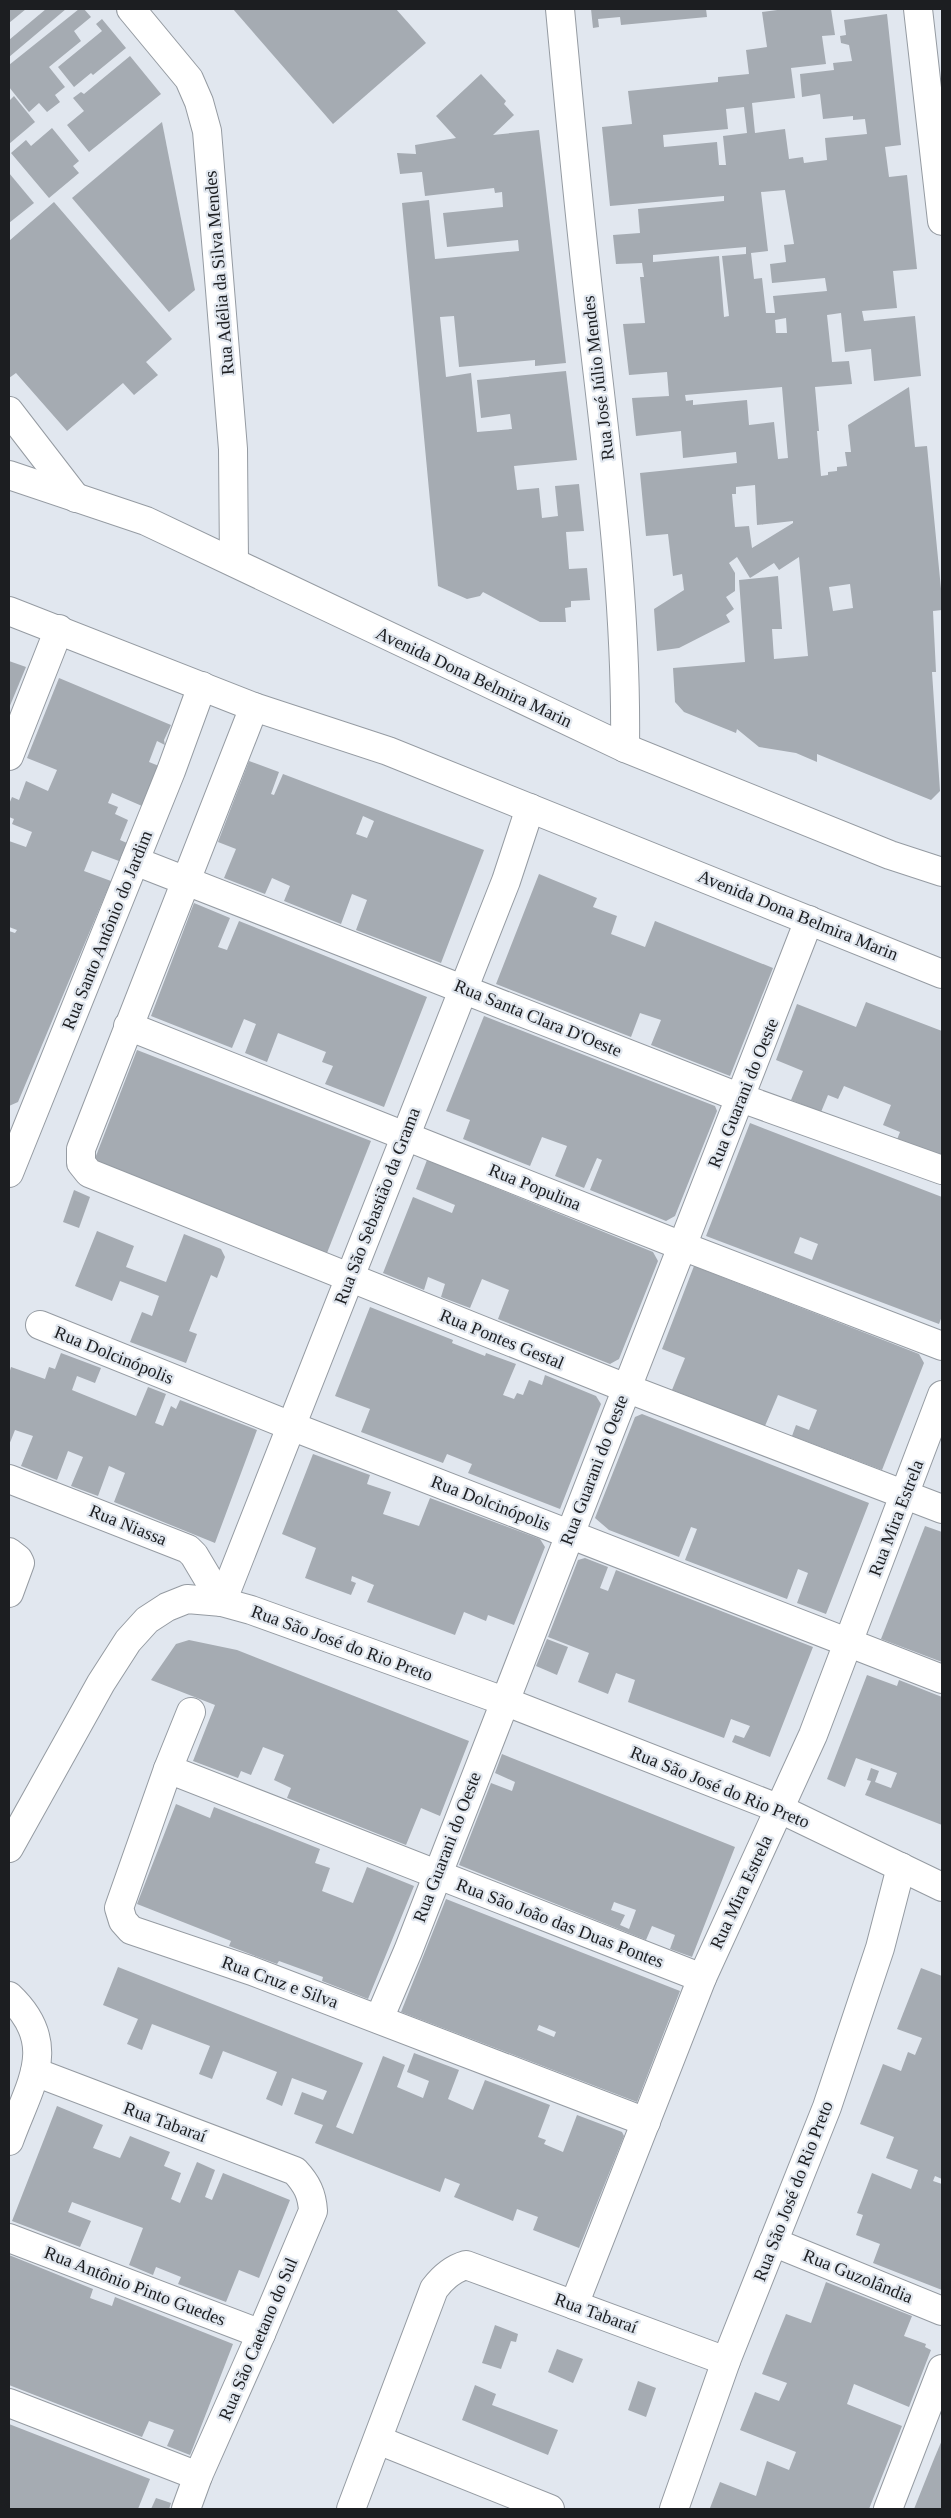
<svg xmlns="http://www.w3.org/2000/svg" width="951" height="2518" font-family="'Times New Roman',serif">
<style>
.building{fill:#a5abb2;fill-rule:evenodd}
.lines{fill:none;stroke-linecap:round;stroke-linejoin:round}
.minor-casing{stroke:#959ba2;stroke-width:30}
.primary-casing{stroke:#959ba2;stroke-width:30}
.minor{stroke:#fff;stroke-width:28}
.primary{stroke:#fff;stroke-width:28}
.labels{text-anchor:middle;stroke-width:4.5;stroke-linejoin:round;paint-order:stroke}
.street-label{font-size:18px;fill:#1c1e21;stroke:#e1e7ef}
</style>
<rect width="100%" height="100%" fill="#e1e7ef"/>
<g class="building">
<path d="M9 9H26L9 23Z"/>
<path d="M46 9H66L9 57V40Z"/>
<path d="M79 9H84L91 17 74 31 81 41 49 67 65 87 55 95 60 102 47 112 39 103 29 112 9 87V65Z"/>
<path d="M233 9H396L426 43 333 124Z"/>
<path d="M591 9H706L707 17 621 25 620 17 598 19 599 27 593 28Z"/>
<path d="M785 9H831L835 35 822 36 826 64 791 68 795 98 752 103 755 133 785 129 789 159 803 157 804 163 827 160 825 138 867 134 865 119 853 120V116L823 119 820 94 802 97 800 74 834 70 833 63 852 61 849 45 841 43 840 36 846 35 844 20 887 14 901 145 885 147 889 177 907 175 917 269 893 271 897 308 862 311 864 321 915 316 921 376 874 381 871 349 845 352 841 313 827 315 832 362 849 361 852 384 815 387 819 431H817L821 476 828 475V472L837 471V467L847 466 845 452H851L848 425 909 387 915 447 927 446 942 599V610L933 611 936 672H932L940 791 931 800 817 754V762L796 753 759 747 737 729 736 733 684 712 675 702 673 668 745 662 739 580 778 576 782 629H772L774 659 808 656 799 557 779 570 774 563 750 578 737 557 729 563 735 573V591L726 597 734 609 726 615 730 622 679 648 657 651 654 609 684 590 682 574 673 576 668 534 646 536 640 473 737 463 736 452 683 458 681 431 636 436 632 398 669 396 667 372 629 375 623 324 645 323 640 277H644L642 263 616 264 613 235 640 233 638 209 724 201V196L610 206 602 127 632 124 628 91 718 82V77L749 74 746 50 767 47 762 12ZM744 107 747 133 723 136 726 165H719L717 142 664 147 663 135 728 129 726 109ZM785 190 794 244 784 245 786 262 770 264 772 283 825 278 827 291 773 296 775 313H766L762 278 754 279 751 253 768 251 761 192ZM746 247V254L722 256 729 316 724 317 719 256 653 262V255ZM786 318 787 333H776L775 320ZM782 387 788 458 778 459 774 422 749 425 747 400 693 405V400L686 401 685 395ZM755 485 757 525 793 521V523L752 548 749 526 735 527 732 494H736V487ZM850 584 853 608 833 611 829 587Z"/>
<path d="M102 19 126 48 93 75 91 73 74 87 58 67 102 31 96 24Z"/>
<path d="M130 56 161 94 89 152 67 125 84 111 73 98 81 92 84 94Z"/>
<path d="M481 74 506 101 504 104 514 115 493 135 539 130 566 363 535 366V360L459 367 454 316 440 317 446 377 471 373 477 432 512 429 510 414 481 418 477 380 566 371 577 460 514 466 517 490 539 488 542 518 558 516 555 486 579 484 584 531 566 532 569 569 587 568 590 600 571 601V607L565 608 566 622H540L483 592 480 596 467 599 438 586 402 203 429 200 435 259 519 251 518 240 447 247 443 213 503 207 502 192 495 193 494 188 425 196 422 172 400 174 397 153 416 154 415 145 456 138 436 116Z"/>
<path d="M14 96 35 122 9 144V101Z"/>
<path d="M162 122 195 290 169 312 72 198Z"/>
<path d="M52 128 79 161 73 166 79 173 49 198 11 153 26 140 31 146Z"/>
<path d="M9 173 34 203 9 223Z"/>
<path d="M54 202 172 339 146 362 158 375 134 395 123 383 67 431 16 373 9 378V241Z"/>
<path d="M9 661 26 667 9 708Z"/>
<path d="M59 678 171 725 164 740 165 745 157 741 149 762 159 766 142 806 112 793 108 803 118 807 115 814 128 820 120 840 127 843 119 861 92 851 84 871 111 881 18 1102 9 1106V931L15 933 17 930 9 927V841L26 847 32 832 12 824 14 819 9 817V804L12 797 19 800 26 781 48 791 57 770 27 758Z"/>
<path d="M249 761 279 772 271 794 274 795 283 774 484 850 441 963 356 930 367 900 352 894 341 924 284 901 290 886 272 878 265 894 224 878 236 849 218 842ZM363 816 374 821 367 838 356 834Z"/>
<path d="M539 874 597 898 593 907 617 916 611 934 645 947 655 921 773 968 730 1076 651 1045 661 1020 640 1013 631 1037 496 984Z"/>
<path d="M194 903 230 918 218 947 227 950 239 921 427 997 384 1107 325 1084 333 1066 322 1062 326 1052 278 1033 267 1062 245 1053 256 1024 244 1019 232 1048 151 1016Z"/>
<path d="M866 1002 942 1031V1160L896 1142 900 1132 883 1125 891 1105 844 1086 838 1099 828 1095 821 1112 791 1100 803 1071 776 1060 797 1004 856 1027Z"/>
<path d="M484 1016 715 1106 717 1111 675 1216 666 1221 590 1190 602 1160 597 1158 584 1188 555 1176 567 1146 542 1137 530 1166 463 1139 470 1120 446 1111Z"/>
<path d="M137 1050 371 1141 327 1253 94 1161Z"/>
<path d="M750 1123 942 1197V1316L939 1324 706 1236ZM800 1237 818 1244 812 1260 794 1253Z"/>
<path d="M427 1160 653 1252 658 1261 619 1359 610 1364 498 1319 509 1290 482 1279 470 1308 441 1297 445 1284 428 1277 424 1290 383 1273 413 1197 452 1213 455 1205 416 1189Z"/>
<path d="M74 1190 90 1197 79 1228 63 1222Z"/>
<path d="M97 1231 134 1246 126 1267 166 1282 184 1234 221 1249 225 1257 217 1278 211 1275 189 1331 197 1334 186 1363 130 1342 142 1312 152 1316 159 1296 120 1281 112 1301 75 1286Z"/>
<path d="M694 1266 919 1354 924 1363 882 1470 792 1436 796 1425 809 1430 817 1410 778 1395 765 1426 672 1390 685 1358 662 1349Z"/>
<path d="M370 1307 453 1340 452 1343 485 1356 486 1353 516 1364 503 1395 514 1399 517 1393 523 1395 529 1380 542 1385 545 1375 596 1396 601 1404 560 1509 468 1473 472 1464 447 1454 443 1463 361 1432 370 1409 335 1396Z"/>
<path d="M61 1353 101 1368 95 1383 77 1376 72 1390 136 1416 148 1387 166 1394 155 1423 163 1426 171 1406 176 1409 180 1400 257 1430 215 1543 114 1502 125 1473 109 1466 98 1496 71 1486 83 1457 68 1451 57 1480 21 1466 33 1436 15 1430 9 1445V1374L11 1367 45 1379 49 1367 55 1369Z"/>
<path d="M642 1414 869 1503 826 1614 797 1603 808 1573 798 1569 787 1599 685 1560 697 1529 691 1527 679 1557 609 1530 595 1518 635 1417Z"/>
<path d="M313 1454 370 1475 367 1484 391 1492 383 1514 419 1526 430 1498 540 1539 545 1547 514 1625 488 1615 486 1621 464 1612 455 1635 367 1602 374 1585 352 1576 351 1581 356 1583 351 1595 305 1578 316 1548 282 1534Z"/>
<path d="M925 1526 942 1532V1662L881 1639Z"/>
<path d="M585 1558 608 1567 600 1588 608 1591 616 1570 813 1647 770 1757 732 1742 735 1735 744 1738 750 1726 731 1719 724 1738 628 1702 635 1680 616 1673 608 1694 578 1682 589 1653 548 1637 578 1560Z"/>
<path d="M547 1639 568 1647 557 1675 536 1666Z"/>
<path d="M189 1640 237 1650 469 1741 440 1816 421 1808 406 1845 287 1798 291 1788 274 1780 284 1755 263 1747 251 1775 241 1771 238 1778 193 1761 215 1705 151 1680 176 1644Z"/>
<path d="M867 1675 897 1686 899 1680 942 1697V1825L865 1795 871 1781 867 1780 871 1768 879 1771 875 1782 891 1788 897 1773 856 1758 845 1787 827 1779Z"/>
<path d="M502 1754 735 1847 692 1957 670 1949 675 1935 652 1926 646 1940 459 1865 491 1783 512 1791 515 1782 495 1773ZM614 1902 636 1910 629 1929 620 1925 625 1915 611 1910Z"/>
<path d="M176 1804 210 1818 214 1807 320 1849 315 1863 330 1868 322 1891 353 1903 367 1867 414 1886 368 1999 322 1981 323 1977 279 1961 277 1964 229 1946 231 1941 137 1904Z"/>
<path d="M446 1899 680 1991 637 2102 401 2012ZM539 2025 556 2032 554 2037 537 2030Z"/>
<path d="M118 1967 363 2063 336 2127 353 2134 383 2056 405 2065 397 2087 423 2098 429 2081 407 2072 414 2053 459 2070 448 2099 473 2110 485 2080 550 2105 538 2137 546 2140 544 2144 563 2152 577 2115 622 2132 624 2136 579 2248 533 2230 538 2217 517 2209 513 2221 454 2197 460 2184 445 2178 440 2192 315 2143 323 2125 294 2114 302 2092 323 2100 327 2091 292 2078 282 2106 266 2099 277 2072 223 2051 212 2079 199 2074 210 2046 152 2024 142 2050 127 2044 138 2019 103 2005Z"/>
<path d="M921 1968 942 1976V2179L935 2176 933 2181 942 2184V2290L873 2263 880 2244 856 2235 863 2215 857 2213 872 2173 911 2189 918 2170 886 2158 894 2137 860 2124 883 2064 901 2071 908 2052 915 2055 922 2038 897 2029Z"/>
<path d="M57 2106 103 2125 93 2148 120 2158 130 2136 170 2152 164 2166 181 2173 171 2199 180 2203 197 2162 215 2170 205 2197 212 2200 223 2173 290 2200 259 2278 239 2270 226 2302 178 2284 181 2277 156 2267 153 2275 129 2265 143 2228 72 2202 68 2212 91 2221 80 2247 12 2221Z"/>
<path d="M9 2255 93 2289 90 2298 112 2306 115 2297 233 2344 190 2455 167 2446 174 2430 149 2421 142 2437 9 2385Z"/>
<path d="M826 2282 912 2316 904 2336 926 2344 925 2347 931 2350 909 2407 854 2384 847 2404 902 2426 869 2509 710 2508 720 2482 756 2496 767 2461 789 2470 796 2452 740 2430 755 2392 779 2401 787 2383 762 2374 771 2351 786 2314 811 2323Z"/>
<path d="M495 2325 518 2334 516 2342 511 2341 501 2369 482 2363Z"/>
<path d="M557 2349 583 2359 573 2383 548 2372Z"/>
<path d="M638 2381 656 2388 646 2417 628 2410Z"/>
<path d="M475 2385 496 2394 492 2405 558 2430 548 2455 462 2420Z"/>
<path d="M9 2424 150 2479 138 2509H9Z"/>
<path d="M942 2440V2509H914L934 2459Z"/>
<path d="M156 2498 171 2503 169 2509H151Z"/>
</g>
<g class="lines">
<defs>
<g id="minor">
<path d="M131 9 189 79 199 102 207 131 233 449 234 562"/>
<path d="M560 9C570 117 580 225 593 333 609 472 627 608 625 748"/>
<path d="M918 9 942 221"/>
<path d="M9 411 76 498"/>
<path d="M254 707 81 1149V1163L89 1173 626 1388 942 1509"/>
<path d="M9 756 59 629"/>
<path d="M135 861 741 1098 942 1170"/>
<path d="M128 1026 682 1246 942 1346"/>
<path d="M9 1173 171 771 202 686"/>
<path d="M40 1325 291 1426 942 1679"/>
<path d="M9 1479 188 1549 194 1555 222 1602"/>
<path d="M9 1552 18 1559 20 1563 9 1593"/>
<path d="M222 1602 506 881 530 808"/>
<path d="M191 1712 168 1769 119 1908 123 1921 131 1930 252 1971 646 2122"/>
<path d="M168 1769 702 1978"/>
<path d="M9 1848 101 1683 128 1641 147 1620 167 1607 187 1599 222 1602 251 1610 504 1701 780 1809 942 1887"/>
<path d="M9 1996C61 2045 29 2085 9 2141"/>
<path d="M379 2019 408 1951 809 920"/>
<path d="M35 2072 295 2171C307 2184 312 2194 313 2211L261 2334 198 2476 186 2509"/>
<path d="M9 2238 261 2334"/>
<path d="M773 2242 942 2311"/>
<path d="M574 2305 702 1978 813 1735 942 1395"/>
<path d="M9 2403 198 2476"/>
<path d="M378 2440 550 2509"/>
<path d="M351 2509 434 2289C443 2277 452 2269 466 2265L726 2361"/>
<path d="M674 2509 726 2361 827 2107 880 1948 901 1867"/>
<path d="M888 2509 942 2369"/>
</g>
<g id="primary">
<path d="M9 475 146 521 625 748 890 855 942 872"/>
<path d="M9 611 254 707 388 751 942 974"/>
</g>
</defs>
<use href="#minor" class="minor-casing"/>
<use href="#primary" class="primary-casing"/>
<use href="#minor" class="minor"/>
<use href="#primary" class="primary"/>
</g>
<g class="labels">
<g class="street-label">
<text transform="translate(219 273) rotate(-95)" y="6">Rua Adélia da Silva Mendes</text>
<text transform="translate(598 378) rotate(-97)" y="6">Rua José Júlio Mendes</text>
<text transform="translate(474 677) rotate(25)" y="6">Avenida Dona Belmira Marin</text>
<text transform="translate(798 915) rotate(22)" y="6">Avenida Dona Belmira Marin</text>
<text transform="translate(107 930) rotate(-68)" y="6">Rua Santo Antônio do Jardim</text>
<text transform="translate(538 1018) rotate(22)" y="6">Rua Santa Clara D'Oeste</text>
<text transform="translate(743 1093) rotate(-68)" y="6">Rua Guarani do Oeste</text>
<text transform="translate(535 1187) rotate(22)" y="6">Rua Populina</text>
<text transform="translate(377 1206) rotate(-69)" y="6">Rua São Sebastião da Grama</text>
<text transform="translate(502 1339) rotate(22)" y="6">Rua Pontes Gestal</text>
<text transform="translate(114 1355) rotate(22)" y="6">Rua Dolcinópolis</text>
<text transform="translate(594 1470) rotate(-69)" y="6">Rua Guarani do Oeste</text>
<text transform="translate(491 1503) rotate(21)" y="6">Rua Dolcinópolis</text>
<text transform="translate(896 1518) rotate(-69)" y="6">Rua Mira Estrela</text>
<text transform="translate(128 1525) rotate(22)" y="6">Rua Niassa</text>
<text transform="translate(342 1643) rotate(20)" y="6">Rua São José do Rio Preto</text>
<text transform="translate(720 1787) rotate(22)" y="6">Rua São José do Rio Preto</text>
<text transform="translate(447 1847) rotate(-69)" y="6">Rua Guarani do Oeste</text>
<text transform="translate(741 1892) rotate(-65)" y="6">Rua Mira Estrela</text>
<text transform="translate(560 1923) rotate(21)" y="6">Rua São João das Duas Pontes</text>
<text transform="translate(280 1982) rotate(20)" y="6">Rua Cruz e Silva</text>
<text transform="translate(165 2122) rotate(20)" y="6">Rua Tabaraí</text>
<text transform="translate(793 2191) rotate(-69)" y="6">Rua São José do Rio Preto</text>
<text transform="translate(858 2276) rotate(22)" y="6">Rua Guzolândia</text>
<text transform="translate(135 2286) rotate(21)" y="6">Rua Antônio Pinto Guedes</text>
<text transform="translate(596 2313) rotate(20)" y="6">Rua Tabaraí</text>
<text transform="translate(258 2339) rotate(-67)" y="6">Rua São Caetano do Sul</text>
</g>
</g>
<rect width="951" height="2518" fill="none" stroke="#1c1e21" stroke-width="20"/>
</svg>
